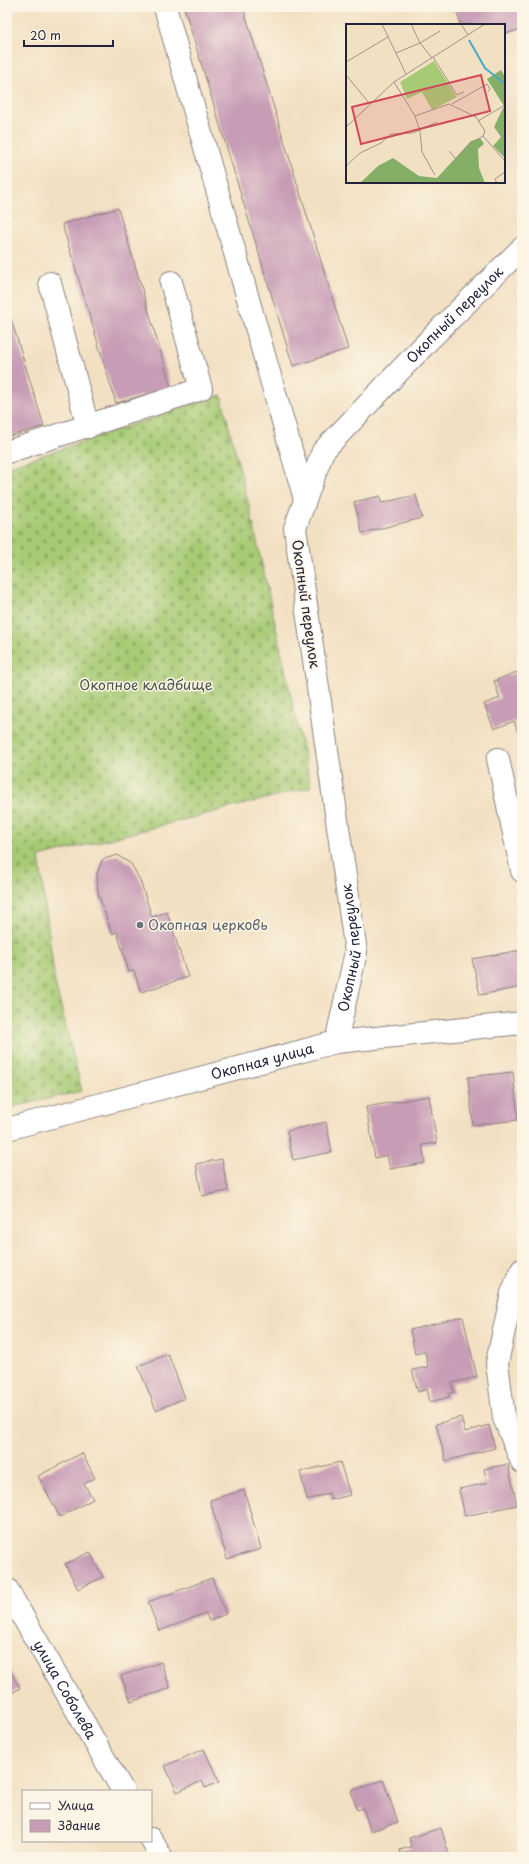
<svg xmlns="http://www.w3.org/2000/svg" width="529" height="1864" font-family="'Playpen Sans',sans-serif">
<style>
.cemetery{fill:url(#cemetery-stones);stroke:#647658}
.building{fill:#c79cb6}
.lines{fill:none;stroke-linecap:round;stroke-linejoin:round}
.minor-casing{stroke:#8a817e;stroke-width:24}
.minor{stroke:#fff;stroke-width:22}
.worship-dot{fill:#6b7280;stroke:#fcf5e5;stroke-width:1.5}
.labels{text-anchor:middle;stroke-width:3;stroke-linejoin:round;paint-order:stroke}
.street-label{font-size:14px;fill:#22223b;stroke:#fcf5e5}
.park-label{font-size:14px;fill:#4a554c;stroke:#fcf5e5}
.worship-label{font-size:14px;fill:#5b616d;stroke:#fcf5e5;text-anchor:start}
.inset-river{fill:none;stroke:#47aac7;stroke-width:2}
.inset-road{fill:none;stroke:#9f948c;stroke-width:1}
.view{fill:#d1495b;fill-opacity:0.15;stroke:#d1495b;stroke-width:2}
.inset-edge{fill:none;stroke:#22223b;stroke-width:2}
</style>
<defs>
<pattern id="cemetery-stones" width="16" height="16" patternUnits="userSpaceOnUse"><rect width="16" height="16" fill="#a7cb74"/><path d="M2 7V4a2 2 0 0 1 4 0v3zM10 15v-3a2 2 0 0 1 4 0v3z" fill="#8fae65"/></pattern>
</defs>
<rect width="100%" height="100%" fill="#fcf5e5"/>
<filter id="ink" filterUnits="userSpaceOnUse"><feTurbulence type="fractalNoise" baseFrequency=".025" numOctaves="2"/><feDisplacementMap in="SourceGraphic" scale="8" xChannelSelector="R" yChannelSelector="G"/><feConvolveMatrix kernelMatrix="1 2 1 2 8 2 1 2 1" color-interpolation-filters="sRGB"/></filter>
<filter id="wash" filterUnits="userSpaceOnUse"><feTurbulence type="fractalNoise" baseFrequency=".012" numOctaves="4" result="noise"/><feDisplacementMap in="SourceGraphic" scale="16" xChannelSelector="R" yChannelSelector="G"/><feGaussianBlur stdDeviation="0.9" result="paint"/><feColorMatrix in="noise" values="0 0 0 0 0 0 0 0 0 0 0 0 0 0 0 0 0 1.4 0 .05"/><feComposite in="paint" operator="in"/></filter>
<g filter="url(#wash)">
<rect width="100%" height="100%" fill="#f2e0c2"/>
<path class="cemetery" d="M221 395 250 510 311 787 39 857 55 983 82 1091 7 1108V467Z"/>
<g id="blocks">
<g class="building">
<path d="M184 7H243L348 349 293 366Z"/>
<path d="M455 7H522V29L504 34V25H461Z"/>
<path d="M118 208 171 387 116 403 62 224Z"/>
<path d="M7 306 44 426 7 437Z"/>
<path d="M416 495 422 518 362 533 354 502 380 496 381 503Z"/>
<path d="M522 670V744L514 721 494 729 484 704 500 698 494 681Z"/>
<path d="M117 855 131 864 140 880 152 917 167 912 188 977 141 992 134 971 129 972 117 932 112 934 98 893 97 875 102 860Z"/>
<path d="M522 950V987L480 995 472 959Z"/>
<path d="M513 1072 518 1120 473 1125 468 1077Z"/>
<path d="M429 1096 437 1143 422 1145 425 1163 390 1169 387 1155 375 1158 366 1107Z"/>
<path d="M326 1122 332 1152 293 1160 287 1131Z"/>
<path d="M222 1159 228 1191 202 1196 196 1164Z"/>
<path d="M463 1317 477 1377 452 1383 454 1392 448 1394 449 1397 430 1402 427 1389 418 1392 412 1370 428 1367 425 1352 415 1354 410 1330Z"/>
<path d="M168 1354 185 1398 156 1410 138 1366Z"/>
<path d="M461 1417 465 1432 489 1425 495 1448 446 1461 436 1424Z"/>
<path d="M82 1453 95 1478 84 1484 93 1499 60 1517 38 1476Z"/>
<path d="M340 1462 350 1495 331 1500 329 1493 307 1500 300 1472Z"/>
<path d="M508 1464 517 1505 465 1516 459 1489 487 1483 484 1469Z"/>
<path d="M244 1490 261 1549 227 1559 210 1500Z"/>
<path d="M90 1552 103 1577 78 1589 65 1564Z"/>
<path d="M212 1578 226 1614 209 1621 206 1613 159 1631 148 1602Z"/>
<path d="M161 1662 170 1688 131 1702 121 1676Z"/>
<path d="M7 1666 20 1688 7 1696Z"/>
<path d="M204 1749 219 1782 205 1788 202 1781 177 1792 165 1766Z"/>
<path d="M383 1780 398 1822 371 1831 363 1808 357 1810 351 1791Z"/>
<path d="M441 1828 450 1857H402L400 1850 411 1847 409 1838Z"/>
</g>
</g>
</g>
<g filter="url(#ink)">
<use href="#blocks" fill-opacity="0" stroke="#8a817e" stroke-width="1"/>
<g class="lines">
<defs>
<g id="minor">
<path d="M165 7 305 499"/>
<path d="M50 283 88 427"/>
<path d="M7 452 201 389 171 282"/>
<path d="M498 759 522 871"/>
<path id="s1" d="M336 1042 356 952 295 528 323 451 430 339 522 248"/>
<path id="s2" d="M7 1129 336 1042 522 1023"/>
<path d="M522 1270 512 1293 497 1363 504 1418 522 1462"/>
<path id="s3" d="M7 1589 123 1791"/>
<path d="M151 1839 161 1857"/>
</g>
</defs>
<use href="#minor" class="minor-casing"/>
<use href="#minor" class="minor"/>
</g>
</g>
<circle class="worship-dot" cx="140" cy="925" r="4"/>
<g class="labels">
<g class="street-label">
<text dy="5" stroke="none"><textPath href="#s1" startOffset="792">Окопный переулок</textPath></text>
<text transform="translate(306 604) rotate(82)" y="5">Окопный переулок</text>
<text dy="5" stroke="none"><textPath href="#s1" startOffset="96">Окопный переулок</textPath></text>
<text dy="5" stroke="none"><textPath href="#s2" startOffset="264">Окопная улица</textPath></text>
<text dy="5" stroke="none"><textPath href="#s3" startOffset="116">улица Соболева</textPath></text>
</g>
<g class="park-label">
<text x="146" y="690">Окопное кладбище</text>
</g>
<g class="worship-label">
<text x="148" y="930">Окопная церковь</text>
</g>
</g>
<g transform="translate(346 24)">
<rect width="159" height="159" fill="#f2e0c2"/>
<path d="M155 46 159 53V134L147 122 155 113 148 103 158 82 141 55ZM134 114 138 120 132 125 133 144 139 159H14L32 142 47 134 73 152 91 154 125 117Z" fill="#85af66"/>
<path d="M88 37 111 73 86 86 76 68 61 75 54 58Z" fill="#a7cb74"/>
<path class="inset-river" d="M123 16 139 44 159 60"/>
<path class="inset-road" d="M36 0 60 50M65 0 74 19 94 7M115 0 122 11M50 29 74 19 86 34M87 33 111 71 118 68M0 38 42 13M0 51 24 80M48 58 69 92 74 107 76 128 89 151M106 80 141 60 144 65 142 68M69 92 103 80 130 93 139 107 137 112 126 119 110 135 103 127M132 97 159 81M0 103 48 58 139 0M137 112 159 137M0 142 14 129 35 119 45 110 67 109 91 98M151 159 149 155 159 148"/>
<path class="view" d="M135 51 144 87 15 120 6 83Z"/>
<rect width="159" height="159" class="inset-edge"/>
</g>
<rect width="529" height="1864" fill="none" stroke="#fcf5e5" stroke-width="24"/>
<rect x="22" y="1790" width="130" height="52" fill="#fcf5e5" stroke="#a5a1a1"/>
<rect x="30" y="1803" width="20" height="6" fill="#ffffff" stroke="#a5a1a1"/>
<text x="58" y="1810" font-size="12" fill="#22223b">Улица</text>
<rect x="30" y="1820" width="20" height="12" fill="#c79cb6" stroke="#a5a1a1"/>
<text x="58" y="1830" font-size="12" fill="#22223b">Здание</text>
<path d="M24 40v6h89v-6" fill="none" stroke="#22223b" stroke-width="2"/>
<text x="30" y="40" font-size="12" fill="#22223b" stroke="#fcf5e5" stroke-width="3" paint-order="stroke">20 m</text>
</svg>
